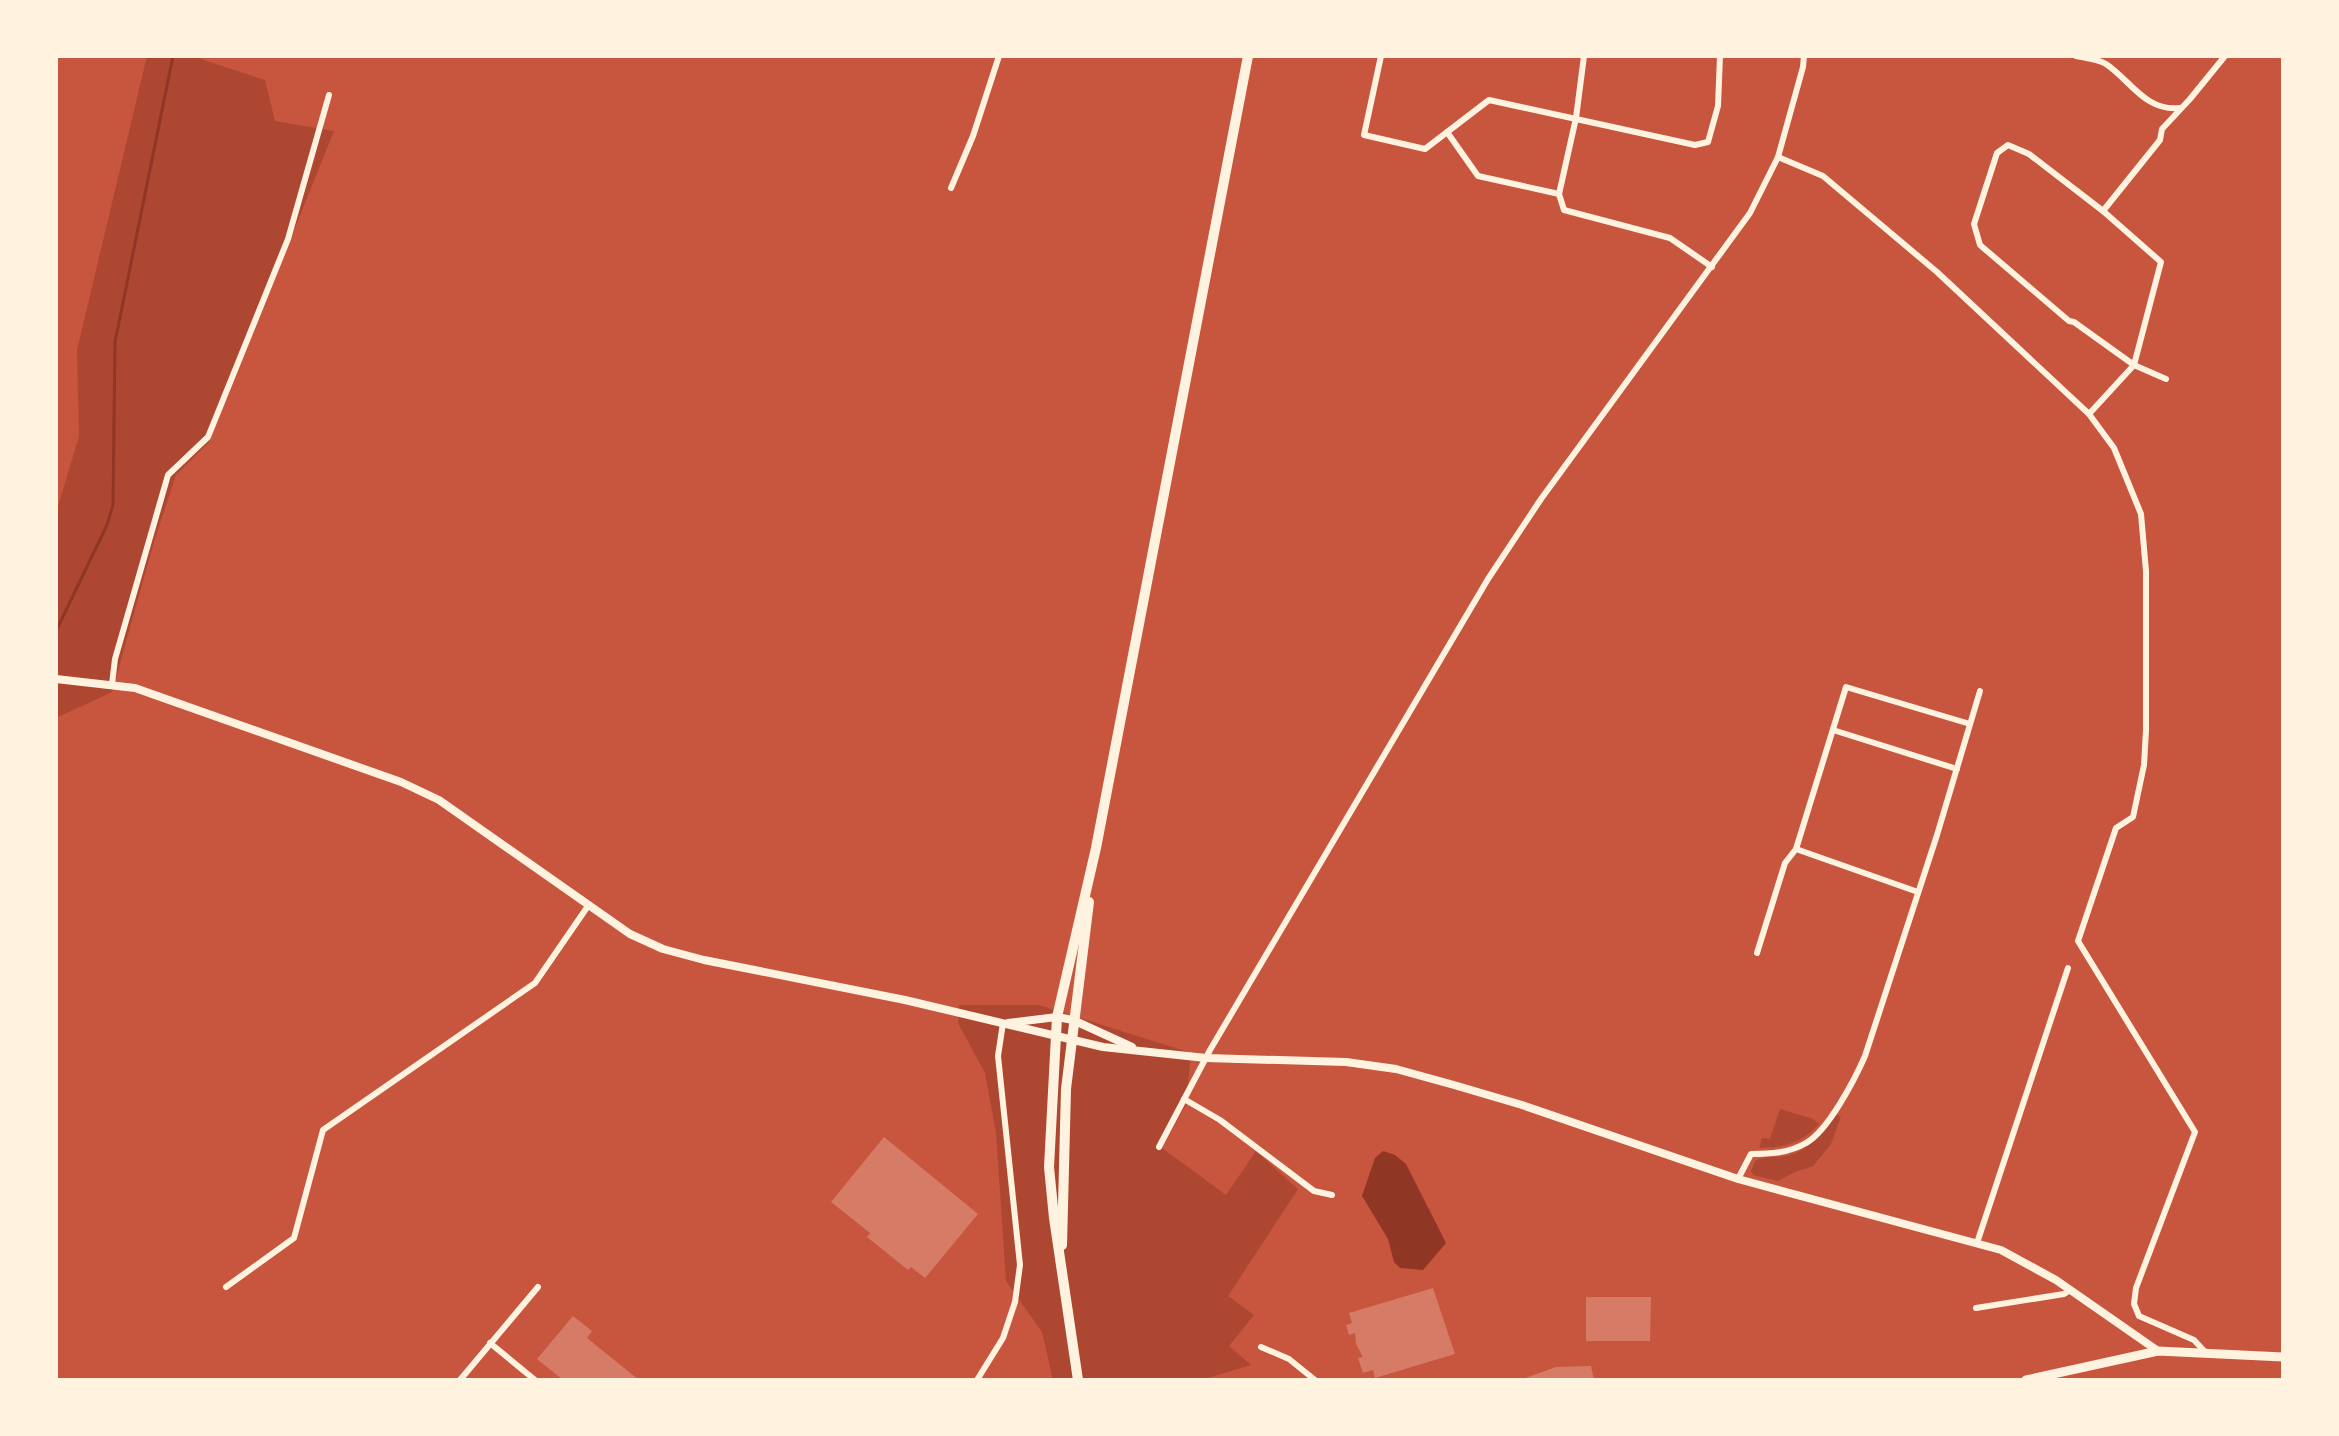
<svg xmlns="http://www.w3.org/2000/svg" width="2339" height="1436" font-family="Raleway,sans-serif">
<style>
.green{fill:#ae4732}
.water{fill:#8f3625}
.lines{fill:none;stroke-linecap:round;stroke-linejoin:round}
.stream{stroke:#8f3625;stroke-width:3}
.building{fill:#d67c66}
.minor{stroke:#fff3e0;stroke-width:6}
.tertiary{stroke:#fff3e0;stroke-width:8}
.secondary{stroke:#fff3e0;stroke-width:9}
.primary{stroke:#fff3e0;stroke-width:10}
</style>
<rect width="100%" height="100%" fill="#c8553d"/>
<g class="green">
<path d="M147 56H200L201 59 265 80 275 121 334 131 209 442 176 475 154 542 112 692 56 718V513L79 436 77 350Z"/>
<path d="M959 1005H1039L1191 1053 1186 1105 1162 1148 1226 1195 1256 1151 1298 1189 1228 1296 1254 1315 1229 1346 1251 1365 1201 1380H1053L1042 1332 1006 1281 996 1133 985 1073 958 1023Z"/>
<path d="M1780 1109 1813 1119 1819 1124C1802 1143 1783 1148 1759 1148L1762 1138 1770 1139Z"/>
<path d="M1836 1115 1841 1116 1831 1144 1813 1166 1795 1172 1778 1181 1753 1175 1751 1171 1755 1161C1764 1155 1776 1158 1786 1156 1809 1151 1822 1133 1836 1115Z"/>
</g>
<path class="water" d="M1383 1151 1395 1155 1406 1164 1446 1243 1423 1270 1400 1268 1394 1262 1388 1239 1362 1196 1375 1158Z"/>
<g class="lines">
<path class="stream" d="M56 631 107 525 113 505 115 342 173 56"/>
</g>
<g class="building">
<path d="M884 1137 978 1214 925 1278 911 1267 908 1270 867 1237 870 1233 831 1202Z"/>
<path d="M1433 1288 1455 1354 1375 1378 1373 1370 1363 1373 1358 1358 1363 1357 1356 1344 1355 1333 1349 1335 1346 1325 1352 1323 1349 1313Z"/>
<path d="M1586 1297H1651L1650 1341H1586Z"/>
<path d="M573 1316 592 1331 587 1338 639 1380H563L537 1359Z"/>
<path d="M1591 1366 1594 1380H1520L1556 1367Z"/>
</g>
<g class="lines">
<g class="minor">
<path d="M1381 56 1364 135 1425 149 1489 100 1695 145 1708 142 1718 106 1720 56"/>
<path d="M1584 56 1576 118 1559 194 1564 210 1670 238 1712 267"/>
<path d="M2076 56C2086 58 2098 59 2106 64 2131 81 2145 111 2179 108"/>
<path d="M1447 132 1478 176 1559 194"/>
<path d="M1778 157 1823 176 1937 272 2089 414 2114 448 2141 514 2146 571V730L2144 765 2133 817 2116 828 2078 941 2195 1132 2136 1288 2134 1304 2139 1316 2194 1340 2207 1354"/>
<path d="M951 188 973 136 999 56"/>
<path d="M2103 211 2029 154 2008 145 1997 153 1974 224 1980 245 2069 321 2074 322 2134 365 2166 379"/>
<path d="M2089 414 2134 365 2161 262 2103 211 2160 140 2162 129 2190 99 2225 56"/>
<path d="M112 684 115 659 168 475 208 437 288 239 329 95"/>
<path d="M1833 730 1957 769"/>
<path d="M1796 849 1846 687 1970 724"/>
<path d="M1757 953 1785 863 1796 849 1918 892"/>
<path d="M1184 1099 1220 1120 1314 1191 1332 1195"/>
<path d="M1159 1147 1210 1050 1488 579 1541 499 1750 213 1778 157 1803 67 1804 56"/>
<path d="M1738 1179 1751 1154C1770 1154 1789 1153 1806 1143 1828 1131 1855 1079 1865 1056L1937 835 1980 691"/>
<path d="M1977 1243 2068 968"/>
<path d="M226 1287 294 1238 323 1130 535 983 588 906"/>
<path d="M1976 1308 2064 1294 2070 1290"/>
<path d="M490 1343 535 1380"/>
<path d="M1261 1347 1289 1359 1315 1380"/>
<path d="M460 1380 538 1287"/>
<path d="M977 1380 1003 1338 1015 1302 1020 1265 998 1056 1003 1023"/>
</g>
<g class="tertiary">
<path d="M56 679 135 688 401 782 439 800 630 934 663 949 704 960 905 1000 1103 1047 1206 1058 1346 1062 1396 1069 1454 1085 1522 1105 1738 1179 2001 1250 2056 1280 2158 1351"/>
<path d="M1008 1023 1057 1017 1073 1020 1132 1047"/>
</g>
<path class="secondary" d="M2026 1380 2158 1351 2283 1357"/>
<g class="primary">
<path d="M1062 1245 1066 1089 1089 902"/>
<path d="M1078 1380 1054 1218 1049 1167 1057 1017 1096 848 1248 56"/>
</g>
</g>
<rect width="2339" height="1436" fill="none" stroke="#fff3e0" stroke-width="116"/>
</svg>
